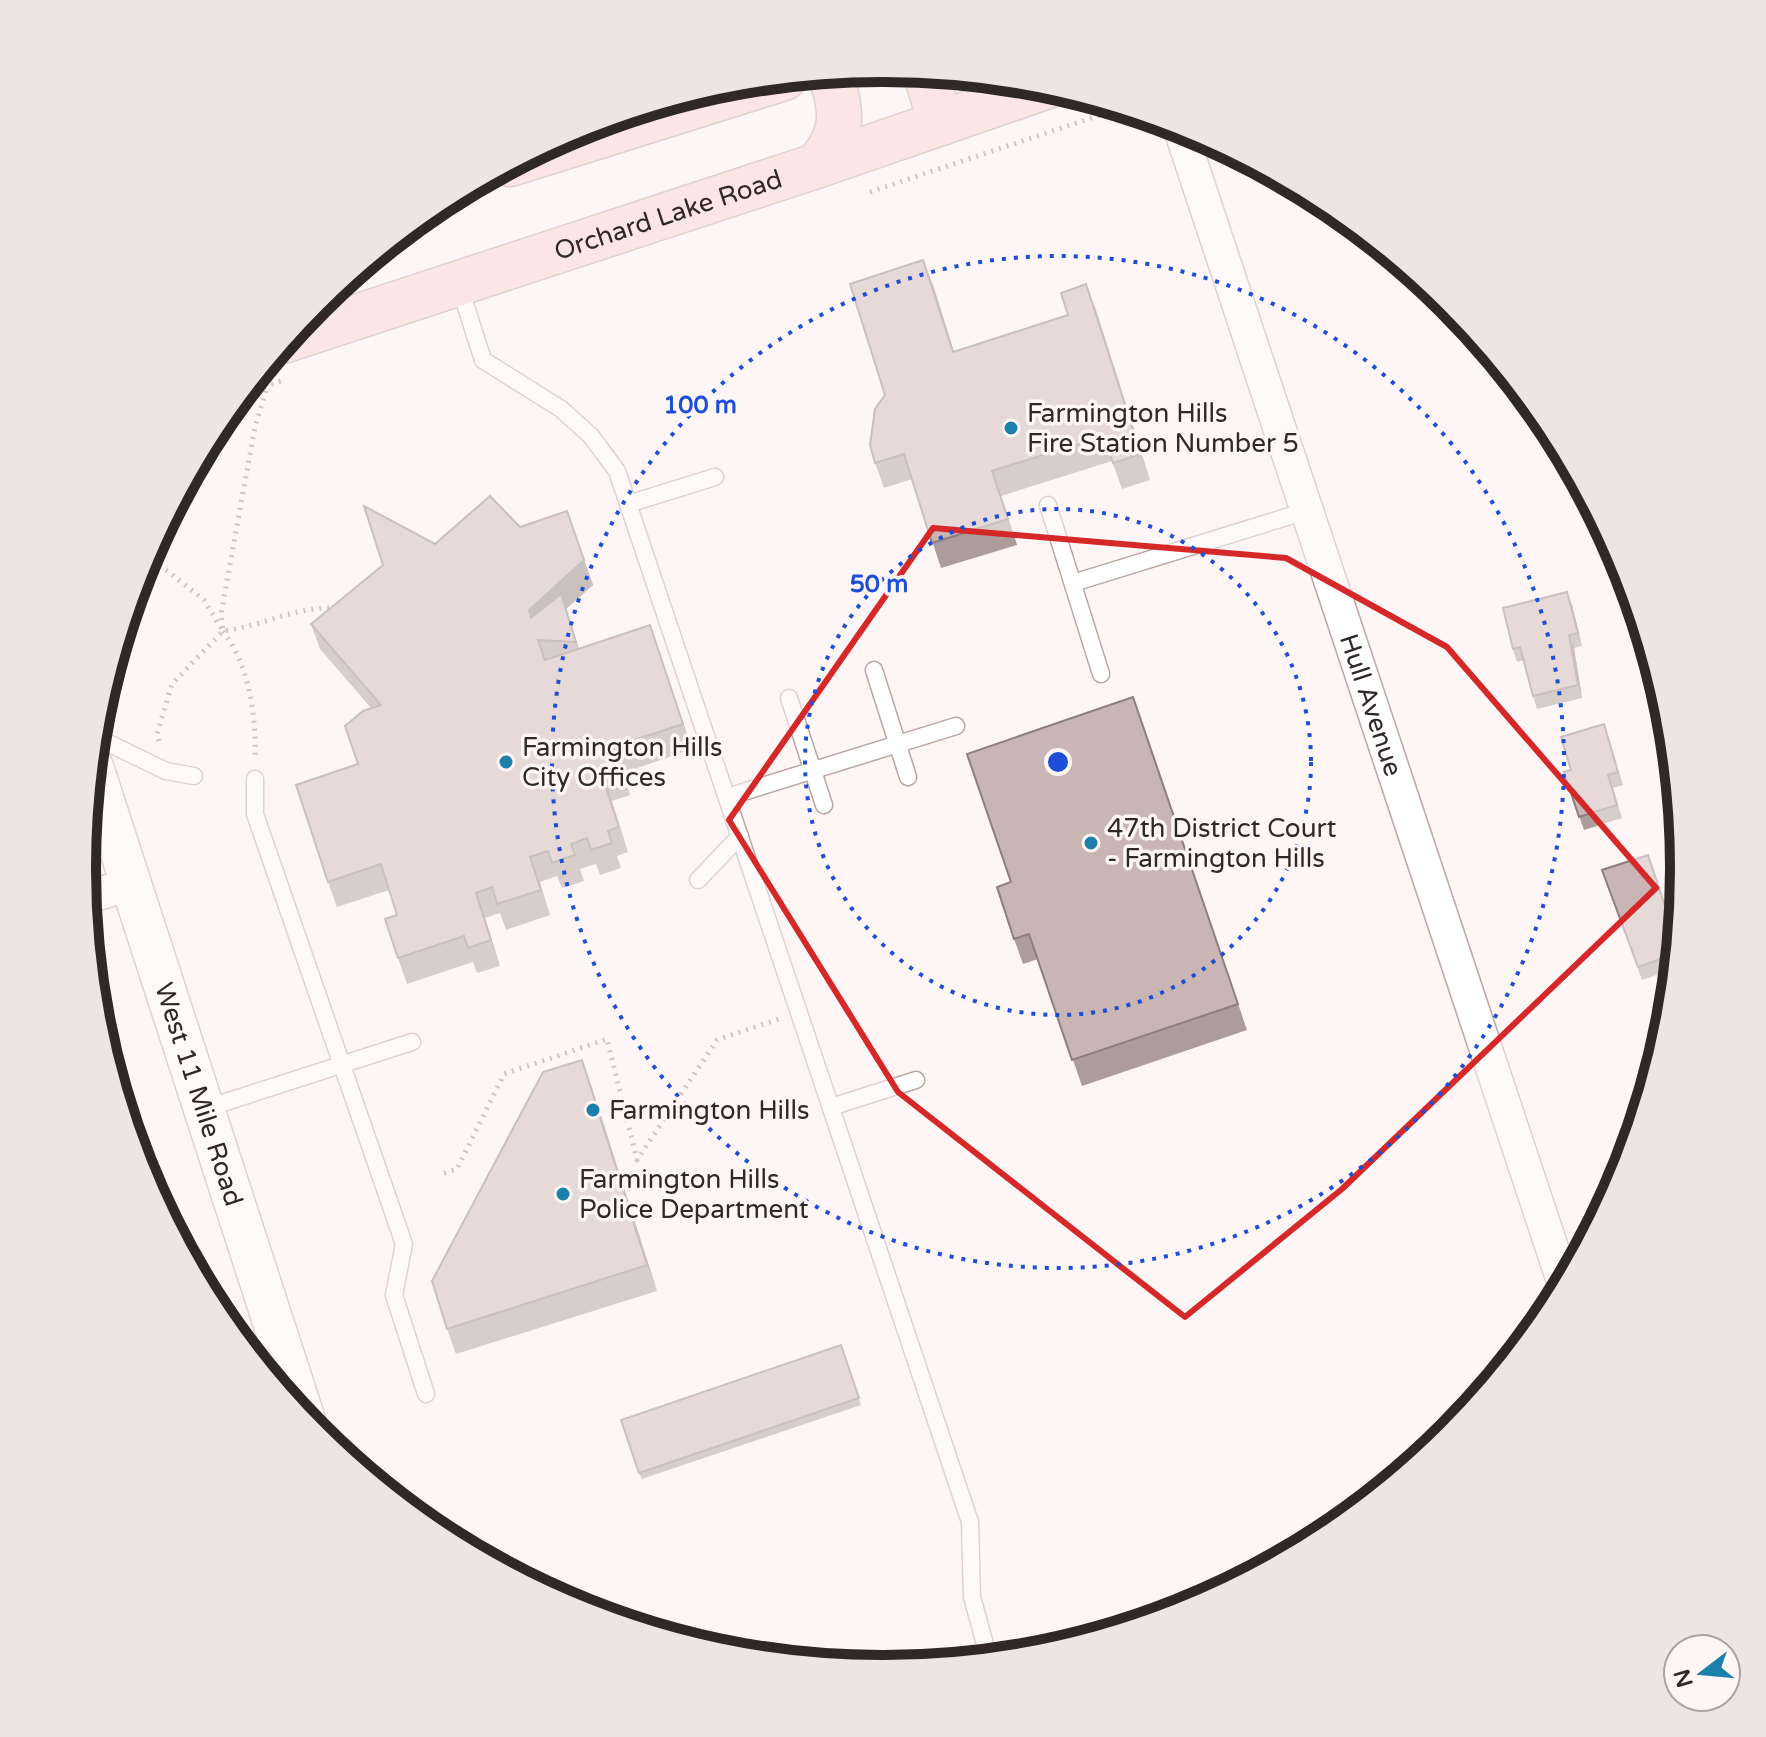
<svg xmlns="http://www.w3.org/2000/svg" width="1766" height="1737" font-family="'Varela Round',sans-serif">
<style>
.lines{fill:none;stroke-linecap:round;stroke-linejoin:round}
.service-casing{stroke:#baa6a4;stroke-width:19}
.minor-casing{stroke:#baa6a4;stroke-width:35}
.tertiary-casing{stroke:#baa6a4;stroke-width:43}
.secondary-casing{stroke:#baa6a4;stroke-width:47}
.path{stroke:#958d8d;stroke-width:5;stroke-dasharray:2 6;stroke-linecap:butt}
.service{stroke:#fff;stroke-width:16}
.minor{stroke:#fff;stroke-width:32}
.tertiary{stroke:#fff;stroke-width:40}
.secondary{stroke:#f8d2d1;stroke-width:44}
.wall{fill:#ad9c9a}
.shaded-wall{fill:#8d7f7d}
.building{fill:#c9b5b3;stroke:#8d7f7d;stroke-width:2}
.marked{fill:none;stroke:#d62828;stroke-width:6;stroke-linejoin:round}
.ring{fill:none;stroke:#1d4ed8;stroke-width:4;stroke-dasharray:4 8}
.poi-dot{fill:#1d7fab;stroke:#fef5f5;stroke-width:3}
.labels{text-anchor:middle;stroke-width:7;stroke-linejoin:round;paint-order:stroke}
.street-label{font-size:26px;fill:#2f2827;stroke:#fef5f5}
.poi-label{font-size:26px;fill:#2f2827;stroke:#fef5f5;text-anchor:start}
.rim{fill:none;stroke:#2f2827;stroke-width:10}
.centre{fill:#1d4ed8;stroke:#fef5f5;stroke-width:4}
.ring-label{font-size:24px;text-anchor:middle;font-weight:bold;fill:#1d4ed8;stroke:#fef5f5;stroke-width:7;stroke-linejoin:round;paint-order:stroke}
</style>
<rect width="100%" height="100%" fill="#fef5f5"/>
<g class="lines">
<defs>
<g id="service">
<path d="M459 285 483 360 561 409 591 436 617 471 970 1522 972 1597 989 1659"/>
<path d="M628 504 715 477"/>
<path d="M1048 505 1101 674"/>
<path d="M1073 583 1306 511"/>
<path d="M874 670 908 777"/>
<path d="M789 698 824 805"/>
<path d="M96 737 166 771 194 776"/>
<path d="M255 779V814L404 1244 394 1295 426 1394"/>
<path d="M727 797 956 726"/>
<path d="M698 880 740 836"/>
<path d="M831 1107 916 1080"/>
<path d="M204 1109 412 1042"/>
<path d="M577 1608 579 1607"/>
</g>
<g id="minor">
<path id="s1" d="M1179 126 1564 1284"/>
<path d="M85 898 131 884"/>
</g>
<g id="tertiary">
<path id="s2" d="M93 767 305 1420"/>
</g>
<g id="secondary">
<path d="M925 72 941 123"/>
<path d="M510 164 784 78"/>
<path d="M816 166C845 136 843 111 830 73"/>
<path id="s3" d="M286 340 816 166 1048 86"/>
</g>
</defs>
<use href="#service" class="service-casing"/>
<use href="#minor" class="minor-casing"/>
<use href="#tertiary" class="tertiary-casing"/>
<use href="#secondary" class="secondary-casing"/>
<g class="path">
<path d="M870 192 1121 108"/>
<path d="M241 395 286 379"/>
<path d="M147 555 204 600 223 631C263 626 296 606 337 608"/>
<path d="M223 631C249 665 256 714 255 755"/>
<path d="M159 741 157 734 172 684 223 631 221 614 255 427 267 387"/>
<path d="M444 1173 457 1169 504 1074 607 1039 637 1160 717 1040 779 1019"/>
</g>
<use href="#service" class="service"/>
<use href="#minor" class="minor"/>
<use href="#tertiary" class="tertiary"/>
<use href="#secondary" class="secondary"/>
</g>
<g class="wall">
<path d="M1086 284 1150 480 1122 489 1112 461 1001 496 1017 545 941 568 912 479 884 488 875 463 885 395 933 285 954 352 1068 315Z"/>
<path d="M520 527 576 537 593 585 566 609 579 649 659 651 692 749 623 773 630 795 612 801 628 852 617 856 621 868 600 875 596 864 580 869 584 881 562 888 557 876 540 882 550 915 506 930 500 913 485 918 500 966 477 973 473 962 407 984 398 958 397 915 389 890 337 907 328 882 371 708 320 649 311 624 435 544Z"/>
<path d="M1572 605 1582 646 1574 648 1582 698 1537 709 1533 696 1524 660 1517 662 1513 649Z"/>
<path d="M1142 722 1247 1030 1082 1086 1038 959 1023 964 1014 939 1011 882Z"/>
<path d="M1604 724 1623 785 1613 788 1622 818 1584 830 1564 772 1571 770Z"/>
<path d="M1648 855 1673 931 1669 933 1675 952 1674 969 1642 980 1602 870Z"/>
<path d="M591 1085 657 1291 456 1354 447 1329Z"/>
<path d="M841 1345 861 1405 642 1479 639 1473Z"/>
</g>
<g class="shaded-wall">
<path d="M923 260 933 285 962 378 953 352Z"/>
<path d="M1086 284 1096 310 1150 480 1141 454Z"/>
<path d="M992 471 1001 496 1017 545 1008 519Z"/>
<path d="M567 511 593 585 566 609 585 668 576 642 538 636 529 610Z"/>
<path d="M1567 592 1572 605 1582 646 1578 633Z"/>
<path d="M650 625 659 651 692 749 683 724Z"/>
<path d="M1569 635 1574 648 1582 698 1578 685Z"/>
<path d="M476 893 485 918 500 966 491 940Z"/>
<path d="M582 1060 591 1085 657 1291 647 1265Z"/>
</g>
<g class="building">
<path d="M923 260 953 352 1068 315 1061 293 1086 284 1141 454 1113 463 1104 436 992 471 1008 519 932 543 904 454 875 463 870 445 875 409 885 395 850 284Z"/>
<path d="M490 496 520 527 567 511 584 560 529 610 531 618 561 594 576 642 538 640 545 660 650 625 683 724 613 747 621 770 602 776 619 827 608 831 612 843 591 850 587 838 571 844 575 855 552 863 548 851 530 857 541 890 497 904 492 887 476 893 491 940 468 948 464 936 398 958 385 919 397 915 381 864 328 882 296 785 358 764 345 726 363 711 381 705 311 624 383 565 364 506 435 544Z"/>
<path d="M1567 592 1578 633 1569 635 1578 685 1533 696 1520 647 1513 649 1503 608Z"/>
<path d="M1133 697 1238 1004 1072 1060 1029 934 1014 939 997 887 1011 882 967 754Z"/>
<path d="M1604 724 1618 772 1608 775 1617 805 1579 817 1564 772 1571 770 1561 737Z"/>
<path d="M1648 855 1669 918 1664 920 1675 953V954L1638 967 1602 870Z"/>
<path d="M582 1060 647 1265 447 1329 432 1281 543 1072Z"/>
<path d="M841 1345 859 1398 639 1473 621 1420Z"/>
</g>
<path d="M0 0H1766V1737H0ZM933 528 1286 558 1447 647 1656 888 1342 1189 1185 1317 898 1092 729 820Z" fill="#fef5f5" fill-opacity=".55" fill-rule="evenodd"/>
<path class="marked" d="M933 528 1286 558 1447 647 1656 888 1342 1189 1185 1317 898 1092 729 820Z"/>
<g class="ring">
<circle cx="1058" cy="762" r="253"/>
<circle cx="1058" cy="762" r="506"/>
</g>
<g class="poi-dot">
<circle cx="1011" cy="428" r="8"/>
<circle cx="506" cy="762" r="8"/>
<circle cx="1091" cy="843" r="8"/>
<circle cx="593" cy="1110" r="8"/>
<circle cx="563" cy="1194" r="8"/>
</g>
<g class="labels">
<g class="street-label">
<text dy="9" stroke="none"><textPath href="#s3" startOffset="402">Orchard Lake Road</textPath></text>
<text dy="9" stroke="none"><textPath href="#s1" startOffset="610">Hull Avenue</textPath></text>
<text dy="9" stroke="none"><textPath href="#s2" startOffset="344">West 11 Mile Road</textPath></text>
</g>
<g class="poi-label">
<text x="1027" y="422">Farmington Hills<tspan x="1027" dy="30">Fire Station Number 5</tspan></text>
<text x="522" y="756">Farmington Hills<tspan x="522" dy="30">City Offices</tspan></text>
<text x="1107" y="837">47th District Court<tspan x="1107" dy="30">- Farmington Hills</tspan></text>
<text x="609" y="1119">Farmington Hills</text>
<text x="579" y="1188">Farmington Hills<tspan x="579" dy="30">Police Department</tspan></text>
</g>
</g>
<path d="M0 0H1766V1737H0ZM882 82H884A786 786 0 0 1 1670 868V869A786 786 0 0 1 884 1655H882A786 786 0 0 1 96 869V868A786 786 0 0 1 882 82Z" fill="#ede5e5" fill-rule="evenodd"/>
<path class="rim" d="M882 82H884A786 786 0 0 1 1670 868V869A786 786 0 0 1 884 1655H882A786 786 0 0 1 96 869V868A786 786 0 0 1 882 82Z"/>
<circle cx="1058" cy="762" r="12" class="centre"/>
<g class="ring-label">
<text x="700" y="413">100 m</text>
<text x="879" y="592">50 m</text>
</g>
<g transform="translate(1702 1673) rotate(254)"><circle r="38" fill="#fef5f5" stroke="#aba3a3" stroke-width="2"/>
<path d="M0-6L14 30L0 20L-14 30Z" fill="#1d7fab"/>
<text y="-12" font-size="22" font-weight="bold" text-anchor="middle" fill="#2f2827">N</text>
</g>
</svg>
